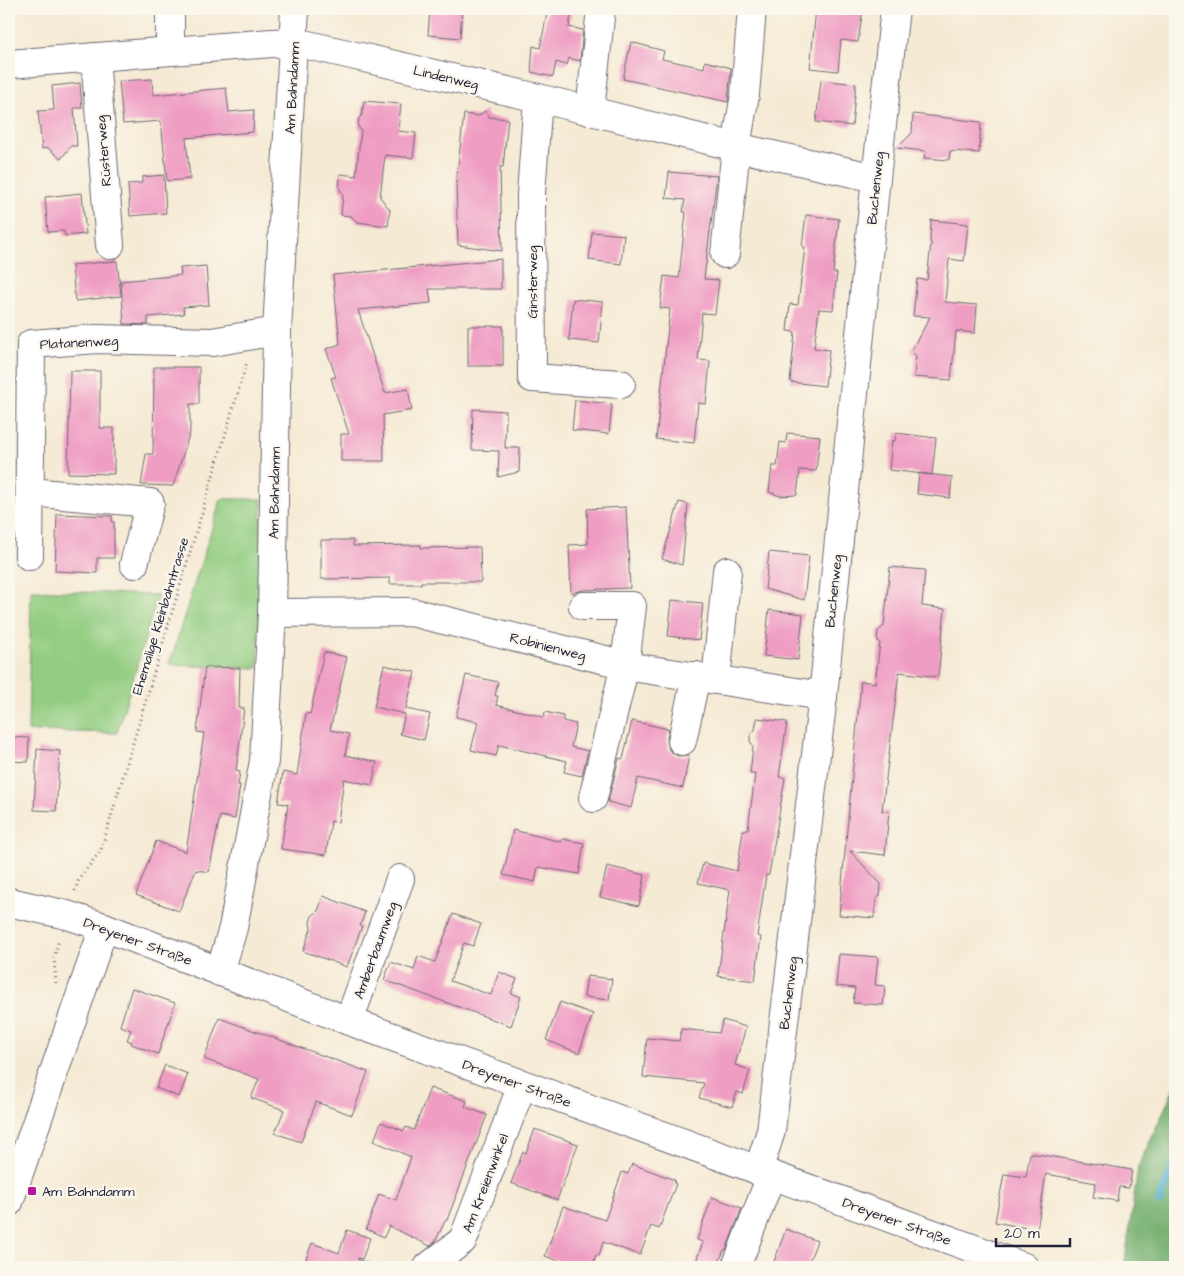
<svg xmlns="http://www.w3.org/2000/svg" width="1184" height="1276" font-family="'Architects Daughter',sans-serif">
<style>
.green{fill:#93cd81;stroke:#5a785e}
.forest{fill:#76b06f;stroke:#4c6955}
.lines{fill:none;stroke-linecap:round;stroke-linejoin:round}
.stream{stroke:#4badca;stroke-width:8}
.building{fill:#ef9dc3}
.minor-casing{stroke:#6c6871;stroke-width:30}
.path{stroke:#6c6871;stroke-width:3;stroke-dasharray:1 4;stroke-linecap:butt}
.minor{stroke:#fff;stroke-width:28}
.poi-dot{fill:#b5179e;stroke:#fbf7ec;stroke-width:2}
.labels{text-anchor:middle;stroke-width:4.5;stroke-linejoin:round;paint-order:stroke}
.street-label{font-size:14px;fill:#22223b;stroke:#fbf7ec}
.poi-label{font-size:14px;fill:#22223b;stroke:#fbf7ec;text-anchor:start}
</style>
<rect width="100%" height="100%" fill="#fbf7ec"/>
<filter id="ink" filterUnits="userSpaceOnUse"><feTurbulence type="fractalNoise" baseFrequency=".02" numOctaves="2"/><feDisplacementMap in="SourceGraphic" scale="10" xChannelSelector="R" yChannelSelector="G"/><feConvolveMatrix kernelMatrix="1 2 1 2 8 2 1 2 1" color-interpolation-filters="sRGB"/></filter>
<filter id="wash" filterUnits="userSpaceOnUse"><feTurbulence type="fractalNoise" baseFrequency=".0096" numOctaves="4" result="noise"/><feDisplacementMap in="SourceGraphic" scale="20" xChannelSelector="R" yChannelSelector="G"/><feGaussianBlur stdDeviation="1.12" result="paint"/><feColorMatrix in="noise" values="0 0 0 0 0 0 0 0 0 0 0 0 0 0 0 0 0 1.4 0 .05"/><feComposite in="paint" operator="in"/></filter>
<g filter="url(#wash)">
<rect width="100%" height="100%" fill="#f5ead4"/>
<g class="green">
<path d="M221 499H262L258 668 169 665Z"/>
<path d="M31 590 158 595 117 733 28 731Z"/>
</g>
<path class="forest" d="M1175 1086V1234L1170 1245 1175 1250V1267H1124L1138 1167Z"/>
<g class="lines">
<path class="stream" d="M1159 1202 1175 1162"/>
</g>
<g id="blocks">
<g class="building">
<path d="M430 9H462L460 38 428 35Z"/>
<path d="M548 9H572L569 27 583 30 580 61 569 58 567 65 556 62 553 77 531 72 533 46 540 48Z"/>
<path d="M816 9H863L858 42 841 40 838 71 810 68Z"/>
<path d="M631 42 664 51 662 59 704 68 705 61 731 68 728 102 623 79Z"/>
<path d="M152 79 153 95 226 88 229 112 254 110 253 132 186 138 190 179 167 181 161 121 123 124 119 81Z"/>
<path d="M821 80 856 84 852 126 816 122Z"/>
<path d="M80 83 82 108H74L77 146H71L61 159 48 148 42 149 38 111 54 110 52 86Z"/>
<path d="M364 101 401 104 398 131 416 133 413 158 385 155 380 197 390 210 388 226 357 222 351 216 341 215 343 194 339 188 340 174 356 176 361 130 358 127 359 118 362 115Z"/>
<path d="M485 111 489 117 508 119 503 167H500L502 251 458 245 456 182 464 114 478 116Z"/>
<path d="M913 114 981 122 979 153 950 151 949 160 924 158 925 151 897 148 912 133Z"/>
<path d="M669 172 717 176 704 279 719 280 715 314 702 313 698 360 710 361 706 404 698 403 694 443 656 439 670 309 660 308 664 276 679 278 686 212H683L685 200 666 198Z"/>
<path d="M164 175 166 213 130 216 128 184 142 183V177Z"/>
<path d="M82 193 86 234 65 236 64 231 48 232 45 197Z"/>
<path d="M806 215 839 219 833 273H837L833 310 819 309 814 348 829 350 825 386 790 382 795 332 787 331 790 304 798 305 805 247 802 246Z"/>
<path d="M931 220 968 224 964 261 949 259 945 302 977 305 975 333 956 331 951 380 914 377 916 356 911 351 930 317 913 316 917 279 927 280 931 243 930 241Z"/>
<path d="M592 232 624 235 621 264 589 260Z"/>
<path d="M501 259V289H429L431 303 358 310 385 393 408 389 412 410 383 415 384 461H341V434H349L331 378 336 377 326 349 340 344 333 275Z"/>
<path d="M117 261 121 296 75 301 72 265Z"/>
<path d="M206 266 209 305 183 307 184 314 148 317V325L124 324 121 281 181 275 180 268Z"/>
<path d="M573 299 603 302 599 343 569 340Z"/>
<rect x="468" y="326" width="35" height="40"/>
<path d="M154 367H199V404H190V432L173 486 141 485 146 454H153Z"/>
<path d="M70 371H100V428H114V474L68 473Z"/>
<path d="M575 400 612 404 609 434 572 430Z"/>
<path d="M473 409 506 411 505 448H520L519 472 498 477 499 451 472 450Z"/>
<path d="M787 433 820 436 816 471 800 470 797 495 780 496 769 492 772 466H777L780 442 786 443Z"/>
<path d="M896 433 936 438 932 475 889 470 892 440 895 441Z"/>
<path d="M919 473 952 477 950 498 917 494Z"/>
<path d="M679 502 688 504 682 565 662 559Z"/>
<path d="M626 507 630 588 583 590 571 593 569 545 588 544 587 509Z"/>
<path d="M57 514 112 516V522H114V558H97V573L55 571Z"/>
<path d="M321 540H353V546L421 545V548L480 547 481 582H421V584H390V578L321 579Z"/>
<path d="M769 552 809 556 804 600 765 589Z"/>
<path d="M890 567 925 570 922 606 945 609 938 677 899 672 882 811H889L885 855 850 851 881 884 880 896 876 899 874 918 839 915 861 681 875 683 880 643 877 640 878 631 884 626Z"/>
<path d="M672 600 703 603 699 640 668 636Z"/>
<path d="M769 610 803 614 798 660 764 656Z"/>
<path d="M324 652 347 657 330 730 349 734 345 755 377 762 372 785 344 779 338 822 331 821 326 855 281 849 288 804 278 803 283 772 297 775 306 713 310 714Z"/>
<path d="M384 665 415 672 406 709 430 714 424 740 400 734 405 714 374 707Z"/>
<path d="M205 667 240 668 239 708H244L236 771 240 772 238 785H240L235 819 220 816 209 872 196 870 179 911 136 895 156 841 186 852 204 733 197 732Z"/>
<path d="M466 675 498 682 495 696H498L496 705 544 717 545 712 563 716V721L576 724 571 747 588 751 582 776 564 772 567 761 499 745 496 756 471 750 478 722 456 717Z"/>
<path d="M757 718 787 722 779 777 785 778 769 875H766L757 936 761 937 755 981 718 976 730 890 698 883 703 863 737 871 743 830H748L755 774H750L753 746 750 741 751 733 755 730Z"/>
<path d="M632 721 669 729 667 738 669 750 678 756 689 755 683 788 638 778 631 808 608 802 619 758 623 759Z"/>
<path d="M9 737 29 738 28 762 9 761Z"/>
<path d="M37 749 60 751 56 811 34 810Z"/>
<path d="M513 830 562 842V839L584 843 579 874 538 867 535 882 503 875Z"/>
<path d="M607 866 645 875 639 906 600 897Z"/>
<path d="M323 896 365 912 360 926H362L347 967 303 951 311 929 310 922 312 916 318 911Z"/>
<path d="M453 914 481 924 473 946 464 943 450 981 491 995 499 972 517 979 511 993 521 997 511 1026 384 980 391 962 414 970 418 956 435 962Z"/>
<path d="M839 954 878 957 875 985 885 986 883 1005 853 1003 855 988 836 986Z"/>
<path d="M587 976 612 979 609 1000 584 997Z"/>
<path d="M132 988 175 1003 158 1054 131 1044 132 1042 127 1040 131 1030 120 1026Z"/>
<path d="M560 1002 593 1014 579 1053 546 1040Z"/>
<path d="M219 1018 368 1072 352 1115 316 1102 301 1142 275 1133 284 1110 251 1098 259 1079 204 1059Z"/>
<path d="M723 1020 746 1027 735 1065 750 1070 743 1094 737 1092 732 1107 699 1098 704 1083 643 1077 647 1038 679 1041 681 1029 719 1033Z"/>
<path d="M165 1065 188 1074 179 1097 156 1088Z"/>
<path d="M430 1088 467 1101 465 1107 487 1115 447 1220 446 1219 435 1242 430 1246 389 1226 384 1237 366 1229 379 1194 396 1200 411 1157 374 1141 381 1122 404 1131 406 1127 414 1130Z"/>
<path d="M535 1129 578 1144 557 1200 511 1183 523 1152 526 1153Z"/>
<path d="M1030 1153 1132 1170 1129 1188 1119 1187 1117 1201 1093 1197 1096 1183 1046 1174 1037 1230 995 1222 1004 1174 1026 1177Z"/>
<path d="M632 1164 675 1180 674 1183 676 1184 659 1229 651 1226 640 1255 603 1242 599 1256 596 1255 592 1267H577L545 1256 563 1206 605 1220 622 1172 628 1174Z"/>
<path d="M712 1197 742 1208 726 1250H724L717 1267H694L703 1242 697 1240Z"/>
<path d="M786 1229 817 1241 807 1267H772Z"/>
<path d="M347 1230 370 1238 362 1259 358 1258 357 1259 372 1265V1267H303L312 1243 339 1253Z"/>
</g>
</g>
</g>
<g filter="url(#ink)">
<use href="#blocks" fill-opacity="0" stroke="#6c6871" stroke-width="1"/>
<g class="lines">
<defs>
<g id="minor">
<path d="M170 51V9"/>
<path d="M95 57 110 245"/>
<path d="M9 64 272 43 295 42 538 98 736 147 876 178"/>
<path d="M538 98 531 194 532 378 621 384"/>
<path d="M590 111 601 9"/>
<path d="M725 254 736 147 745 94 752 9"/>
<path d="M30 492 150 503 134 564"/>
<path d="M29 556 31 344 97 339 212 342 277 331"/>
<path d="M583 606H632L625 665 593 798"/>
<path d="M272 613 411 612 638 668 823 696"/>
<path d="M716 680 727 571"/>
<path d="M682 741 696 676"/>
<path d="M9 902 67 915 104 927 349 1021 1024 1267"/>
<path d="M220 972 233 928 264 761 272 613 277 331 295 9"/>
<path d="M349 1021 400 879"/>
<path d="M758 1171 771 1131 823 696 876 178 895 9"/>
<path d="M9 1202 104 927"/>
<path d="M428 1267 463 1240 522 1085"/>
<path d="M736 1267 771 1176"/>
</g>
</defs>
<use href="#minor" class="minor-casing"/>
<g class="path">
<path d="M75 891 79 879 101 850 247 362"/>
<path d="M56 983 54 958 59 940"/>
</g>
<use href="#minor" class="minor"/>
</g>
</g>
<rect class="poi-dot" x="27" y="1186" width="10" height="10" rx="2.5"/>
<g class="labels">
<g class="street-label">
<text transform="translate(446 77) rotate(13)" y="5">Lindenweg</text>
<text transform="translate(292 88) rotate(-87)" y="5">Am Bahndamm</text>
<text transform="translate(103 151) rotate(-95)" y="5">Rüsterweg</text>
<text transform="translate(875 188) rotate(-84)" y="5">Buchenweg</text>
<text transform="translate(532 282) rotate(-90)" y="5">Ginsterweg</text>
<text transform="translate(79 342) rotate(-3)" y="5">Platanenweg</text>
<text transform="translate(274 493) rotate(-89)" y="5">Am Bahndamm</text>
<text transform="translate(833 591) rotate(-84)" y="5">Buchenweg</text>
<text transform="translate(160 616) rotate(-73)" y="5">Ehemalige Kleinbahntrasse</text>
<text transform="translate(548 646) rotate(14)" y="5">Robinienweg</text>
<text transform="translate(138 941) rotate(20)" y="5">Dreyener Straße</text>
<text transform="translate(375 950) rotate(-70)" y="5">Amberbaumweg</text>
<text transform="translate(788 993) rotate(-83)" y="5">Buchenweg</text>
<text transform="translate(517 1083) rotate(20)" y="5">Dreyener Straße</text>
<text transform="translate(485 1183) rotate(-69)" y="5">Am Kreienwinkel</text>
<text transform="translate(897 1221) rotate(20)" y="5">Dreyener Straße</text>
</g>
<g class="poi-label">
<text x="42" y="1196">Am Bahndamm</text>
</g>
</g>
<rect width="1184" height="1276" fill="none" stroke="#fbf7ec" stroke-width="30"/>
<path d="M996 1238v8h74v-8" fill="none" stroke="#22223b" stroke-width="2.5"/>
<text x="1004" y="1238" font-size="15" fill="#22223b" stroke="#fbf7ec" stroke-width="4" paint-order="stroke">20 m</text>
</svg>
